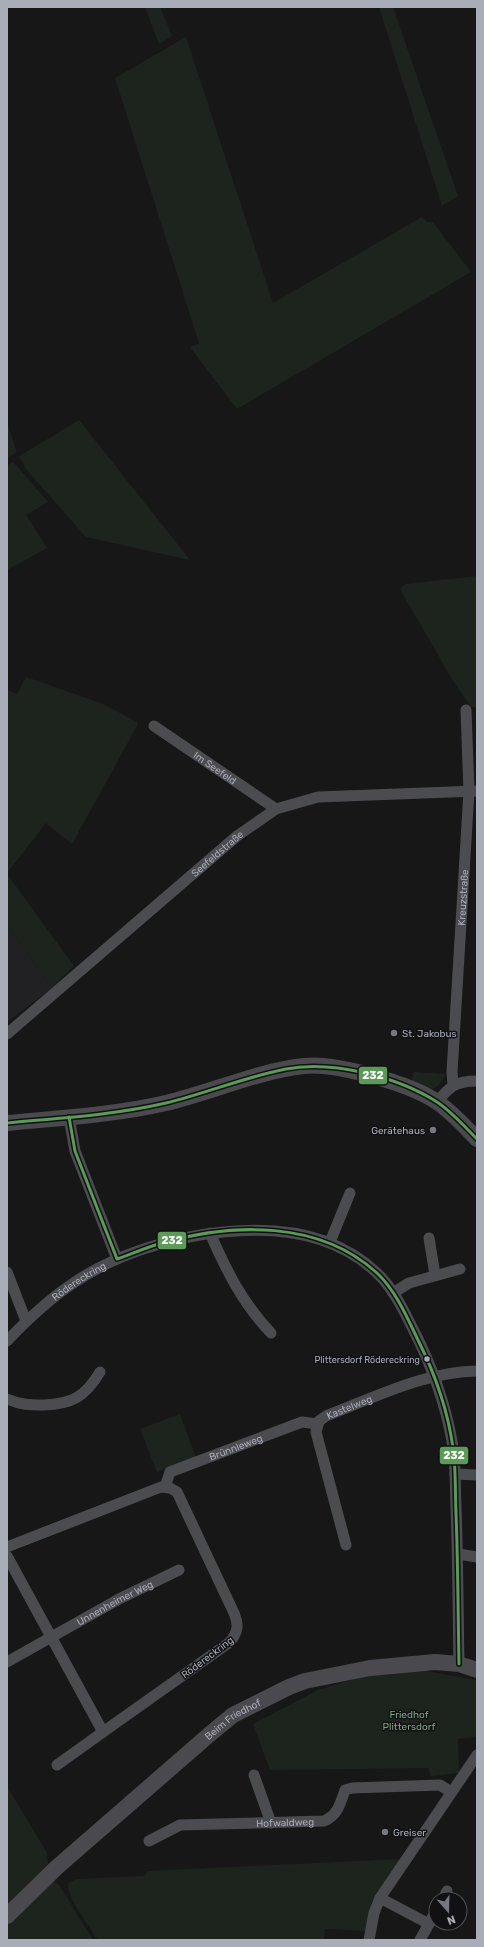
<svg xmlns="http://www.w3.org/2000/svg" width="484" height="1947" font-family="Rubik,sans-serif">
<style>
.built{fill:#212123}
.green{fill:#1d241e}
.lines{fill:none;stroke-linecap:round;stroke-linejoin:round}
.street{stroke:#4b4c50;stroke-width:11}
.secondary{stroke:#4a4a4e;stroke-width:16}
.bus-1-casing{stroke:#111113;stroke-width:6}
.bus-1{stroke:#5b9b57;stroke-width:3}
.poi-dot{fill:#757880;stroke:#111113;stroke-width:1.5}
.bus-dot{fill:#a8adb8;stroke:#111113;stroke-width:1.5}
.labels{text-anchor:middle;stroke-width:3;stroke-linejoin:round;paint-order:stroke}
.bus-label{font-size:9px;fill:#a8adb8;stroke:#111113;text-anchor:end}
.street-label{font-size:10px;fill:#a8adb8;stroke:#111113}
.poi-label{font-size:10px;fill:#a8adb8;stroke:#111113;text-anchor:start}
.park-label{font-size:10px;fill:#7fa381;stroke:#111113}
.line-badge{stroke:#111113;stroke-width:1.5}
.badge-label{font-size:11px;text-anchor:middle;font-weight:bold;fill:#fff}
</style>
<rect width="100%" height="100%" fill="#171717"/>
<path class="built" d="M7 924 52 988 7 1022Z"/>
<g class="green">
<path d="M145 7H160L172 36 159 44Z"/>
<path d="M379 7H393L458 196 442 206Z"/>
<path d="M186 37 273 303 422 217 426 222H433L471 272 237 409 190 347 199 343 115 78Z"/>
<path d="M79 420 190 560 86 537 25 468 23 462 18 457Z"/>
<path d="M7 422 17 452 7 458Z"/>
<path d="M13 462 48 502 26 515 47 548 7 570V465Z"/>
<path d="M477 576V707H471L453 681 400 589 405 584Z"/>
<path d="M26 677 103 704 137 722V726L72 844 46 823 7 873V690L17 694Z"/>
<path d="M7 874 74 966 52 988 7 924Z"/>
<path d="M414 1072 446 1074 439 1085 431 1090 411 1082Z"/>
<path d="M180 1414 196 1458 157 1472 140 1429Z"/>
<path d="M420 1670 477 1680V1737L458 1739 459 1773 430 1776 429 1768 270 1770 253 1724 318 1690 369 1675Z"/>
<path d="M7 1786 47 1853 48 1864 7 1907Z"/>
<path d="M400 1859 366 1931 325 1929 324 1940H98C89 1926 67 1899 68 1883L77 1879 145 1876 147 1871Z"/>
<path d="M54 1881 59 1885 93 1940H7V1924L49 1883Z"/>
</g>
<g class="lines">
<g class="street">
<path id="s1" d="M154 726 276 809"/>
<path id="s2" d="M7 1034 237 836 276 809 318 797 477 791"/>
<path id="s3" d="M453 1085 452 1072 469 791 466 710"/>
<path d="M437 1102C450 1086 456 1081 477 1081"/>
<path d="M69 1117 75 1151 117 1259"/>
<path d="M210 1233C226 1270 243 1304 271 1333"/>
<path d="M429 1238 435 1275"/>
<path d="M330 1242 350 1193"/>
<path d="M7 1272 26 1321"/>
<path d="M393 1293 409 1283 460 1269"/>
<path id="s4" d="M7 1341C27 1320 48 1300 72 1284 115 1254 172 1237 223 1232 279 1226 335 1233 377 1273 393 1288 403 1309 413 1329 431 1364 445 1402 452 1441 456 1463 455 1485 456 1507 458 1560 458 1612 459 1664"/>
<path d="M7 1399C21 1405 29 1405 44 1405 72 1404 85 1397 100 1372"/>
<path d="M455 1474 477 1475"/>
<path id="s5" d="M165 1487 170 1472 302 1422 318 1424"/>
<path id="s6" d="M346 1545 316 1432 319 1421 326 1416C373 1398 427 1371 477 1371"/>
<path d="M7 1547 161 1487 170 1488 177 1492 234 1613C239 1625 238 1632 230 1642L103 1732 7 1556"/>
<path d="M458 1554 477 1557"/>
<path id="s7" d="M7 1662 119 1599 179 1570"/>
<path d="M57 1765 103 1732"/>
<path d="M254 1775 271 1823"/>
<path id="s8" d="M149 1841 180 1825 324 1821C338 1815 340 1804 345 1790L352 1788 440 1785 451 1792"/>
<path d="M380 1898 429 1924"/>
<path d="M443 1899 447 1891"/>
<path d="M369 1940 374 1913 380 1898 477 1755"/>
<path d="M420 1940 436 1911"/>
</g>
<g class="secondary">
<path d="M7 1123C60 1118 114 1115 166 1103 212 1092 258 1071 304 1066 335 1062 411 1084 437 1102 452 1112 464 1126 477 1139"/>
<path id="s9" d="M7 1916 56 1868 210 1734 233 1715 289 1687 305 1681 370 1668 435 1662 459 1664 477 1670"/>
</g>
<defs>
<g id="bus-1">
<path d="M69 1117 75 1151 117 1259C132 1254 147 1247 162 1243 233 1223 319 1220 377 1273 396 1291 407 1317 418 1340 435 1374 448 1411 453 1448 456 1469 455 1491 456 1513 458 1563 458 1614 459 1664"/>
<path d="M7 1123C60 1118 114 1115 166 1103 207 1093 245 1077 286 1069 332 1060 398 1077 437 1102 452 1112 464 1126 477 1139"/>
</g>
</defs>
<use href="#bus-1" class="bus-1-casing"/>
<use href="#bus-1" class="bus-1"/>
</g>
<g class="poi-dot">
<circle cx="394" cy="1033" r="4"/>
<circle cx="433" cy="1130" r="4"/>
<circle cx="385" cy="1832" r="4"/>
</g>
<circle class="bus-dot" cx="427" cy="1359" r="3.5"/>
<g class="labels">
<g class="bus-label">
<text x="420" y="1363">Plittersdorf Rödereckring</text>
</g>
<g class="street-label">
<text dy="4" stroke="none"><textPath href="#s1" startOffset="74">Im Seefeld</textPath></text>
<text dy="4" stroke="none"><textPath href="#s2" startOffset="277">Seefeldstraße</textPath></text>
<text dy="4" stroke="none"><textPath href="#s3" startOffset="188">Kreuzstraße</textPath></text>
<text dy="4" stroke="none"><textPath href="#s4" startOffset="94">Rödereckring</textPath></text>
<text dy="4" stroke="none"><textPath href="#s6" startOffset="162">Kastelweg</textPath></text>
<text dy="4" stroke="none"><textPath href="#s5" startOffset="86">Brünnleweg</textPath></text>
<text dy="4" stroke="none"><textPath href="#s7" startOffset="123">Unnenheimer Weg</textPath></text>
<text transform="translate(207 1657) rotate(-37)" y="4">Rödereckring</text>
<text dy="4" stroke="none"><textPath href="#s9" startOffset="300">Beim Friedhof</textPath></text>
<text dy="4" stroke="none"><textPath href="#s8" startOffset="140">Hofwaldweg</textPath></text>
</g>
<g class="poi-label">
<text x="402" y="1037">St. Jakobus</text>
<text x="425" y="1134" text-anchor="end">Gerätehaus</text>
<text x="393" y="1836">Greiser</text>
</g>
<g class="park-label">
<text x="409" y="1718">Friedhof<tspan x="409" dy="12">Plittersdorf</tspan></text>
</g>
</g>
<g class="line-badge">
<rect x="358" y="1066" width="30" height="19" rx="4" fill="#5b9b57"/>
<rect x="157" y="1231" width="30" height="19" rx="4" fill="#5b9b57"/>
<rect x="439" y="1446" width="30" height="19" rx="4" fill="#5b9b57"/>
</g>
<g class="badge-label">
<text x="373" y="1079">232</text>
<text x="172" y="1244">232</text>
<text x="454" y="1459">232</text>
</g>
<rect width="484" height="1947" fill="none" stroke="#a8adb8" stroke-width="16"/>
<g transform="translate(448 1911) rotate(160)"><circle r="19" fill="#111113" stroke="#4d4f55"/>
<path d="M0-3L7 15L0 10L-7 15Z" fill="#757880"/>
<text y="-6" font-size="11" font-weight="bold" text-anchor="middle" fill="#a8adb8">N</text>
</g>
</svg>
